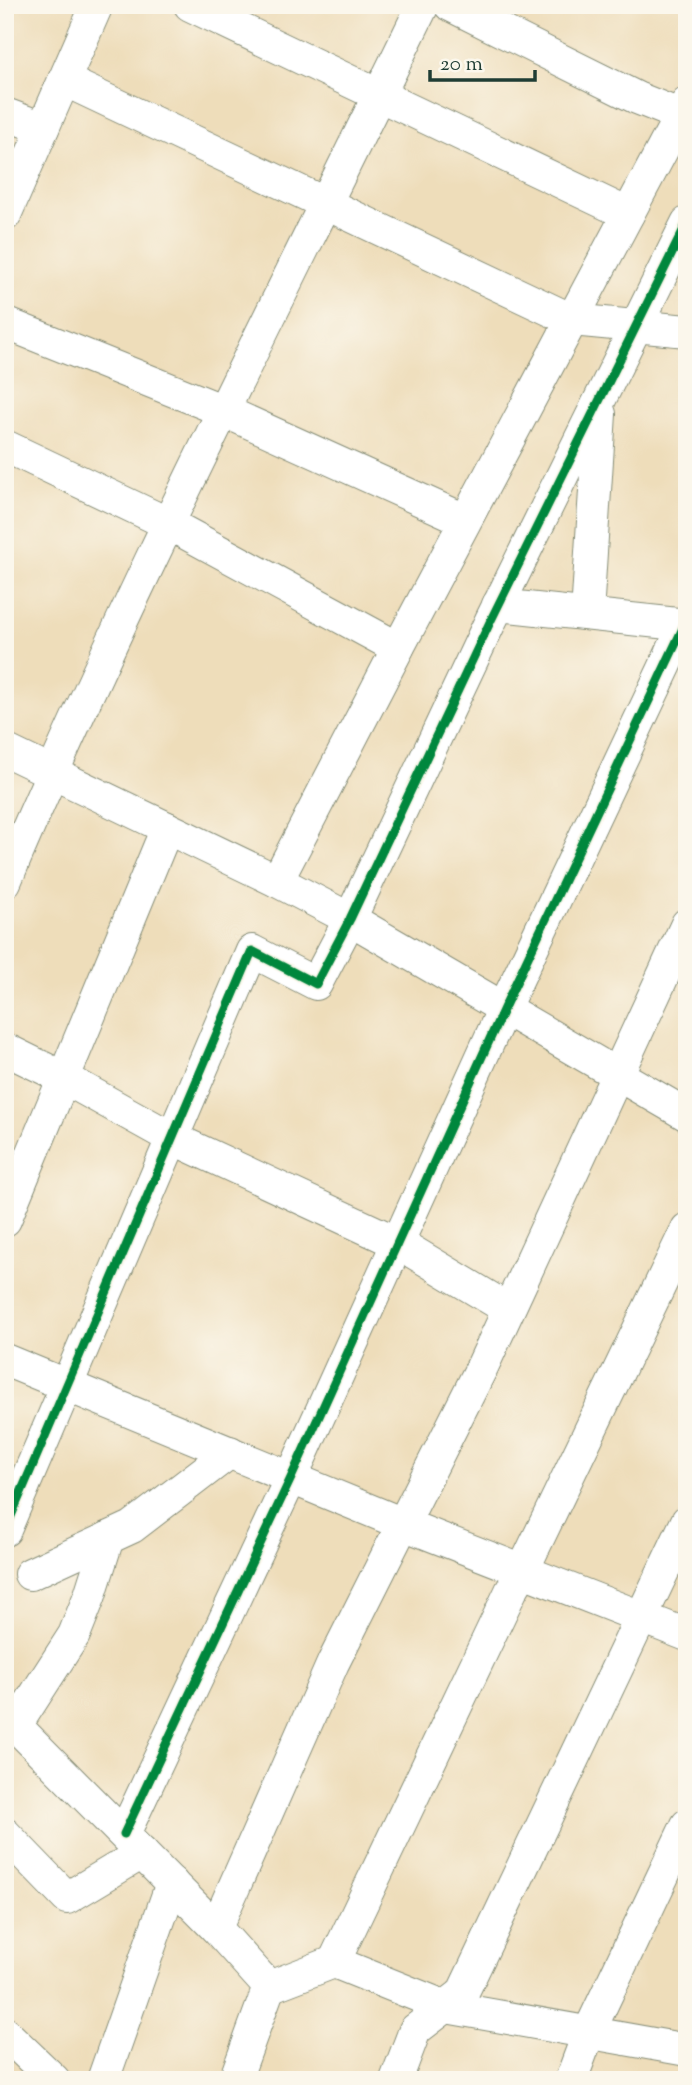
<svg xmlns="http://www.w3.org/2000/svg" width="692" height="2085" font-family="'Sorts Mill Goudy',serif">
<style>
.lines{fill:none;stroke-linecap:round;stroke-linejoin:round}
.minor-casing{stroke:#868d77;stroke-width:34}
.minor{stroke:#fff;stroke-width:32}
.cycleway-casing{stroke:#fbf7ec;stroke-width:13}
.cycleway{stroke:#00873e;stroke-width:9}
</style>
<rect width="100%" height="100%" fill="#fbf7ec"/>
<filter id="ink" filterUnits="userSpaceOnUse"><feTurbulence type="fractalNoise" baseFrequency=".0143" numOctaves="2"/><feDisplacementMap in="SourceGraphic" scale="14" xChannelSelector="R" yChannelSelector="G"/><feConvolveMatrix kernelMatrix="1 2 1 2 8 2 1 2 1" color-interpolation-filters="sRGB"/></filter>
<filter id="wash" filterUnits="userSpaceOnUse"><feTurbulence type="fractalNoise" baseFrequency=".00686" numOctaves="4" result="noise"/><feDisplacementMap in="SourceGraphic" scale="28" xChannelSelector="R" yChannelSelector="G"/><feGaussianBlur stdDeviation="1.57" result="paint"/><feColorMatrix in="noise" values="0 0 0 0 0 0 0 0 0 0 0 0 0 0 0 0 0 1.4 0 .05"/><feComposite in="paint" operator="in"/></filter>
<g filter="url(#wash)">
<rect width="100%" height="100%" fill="#eeddba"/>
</g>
<g filter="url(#ink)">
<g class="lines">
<defs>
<g id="minor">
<path d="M190 5 628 214"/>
<path d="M450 5 637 98 687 118"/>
<path d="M64 80 572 320 687 331"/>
<path d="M5 114 43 128"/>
<path d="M5 215 97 5"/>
<path d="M5 323 224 411 465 520"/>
<path d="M5 446 169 524 398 648"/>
<path d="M498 605 687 625"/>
<path d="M587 614 600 414"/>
<path d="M5 750 277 881 350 919 687 1115"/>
<path d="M277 881 398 648 687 103"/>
<path d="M5 882C131 584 282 296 423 5"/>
<path d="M5 1049 64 1078 172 1138 398 1243 508 1309"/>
<path d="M5 1220 167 828"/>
<path d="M5 1360 403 1524 687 1635"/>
<path d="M5 1530 252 951 316 984 350 919 491 620 687 223"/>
<path d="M30 1574 132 1527 230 1452"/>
<path d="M5 1715 216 1928"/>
<path d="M16 1725 74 1635 90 1595 108 1538"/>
<path d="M5 1834 67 1898 142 1853"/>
<path d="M124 1834 291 1478 504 1008 685 624"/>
<path d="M334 1962 511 1591 522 1572 687 1229"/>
<path d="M269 1987 334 1962 446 2007 687 2050"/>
<path d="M5 2033 54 2080"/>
<path d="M103 2080 172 1883"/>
<path d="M235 2080 269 1987 216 1928 333 1663 483 1365 687 924"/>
<path d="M396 2080 415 2030 462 1994 687 1521"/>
<path d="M571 2080 589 2032 687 1825"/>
</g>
</defs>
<use href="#minor" class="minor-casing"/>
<use href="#minor" class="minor"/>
<defs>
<g id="cycleway">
<path d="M5 1530 252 951 316 984 350 919 491 620 687 223"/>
<path d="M124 1834 291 1478 504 1008 685 624"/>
</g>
</defs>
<use href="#cycleway" class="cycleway-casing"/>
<use href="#cycleway" class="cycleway"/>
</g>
</g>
<rect width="692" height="2085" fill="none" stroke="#fbf7ec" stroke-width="28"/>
<path d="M430 70v10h105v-10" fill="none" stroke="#1f3d34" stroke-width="3.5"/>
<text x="440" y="70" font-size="21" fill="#1f3d34" stroke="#fbf7ec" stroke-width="5" paint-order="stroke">20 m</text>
</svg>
